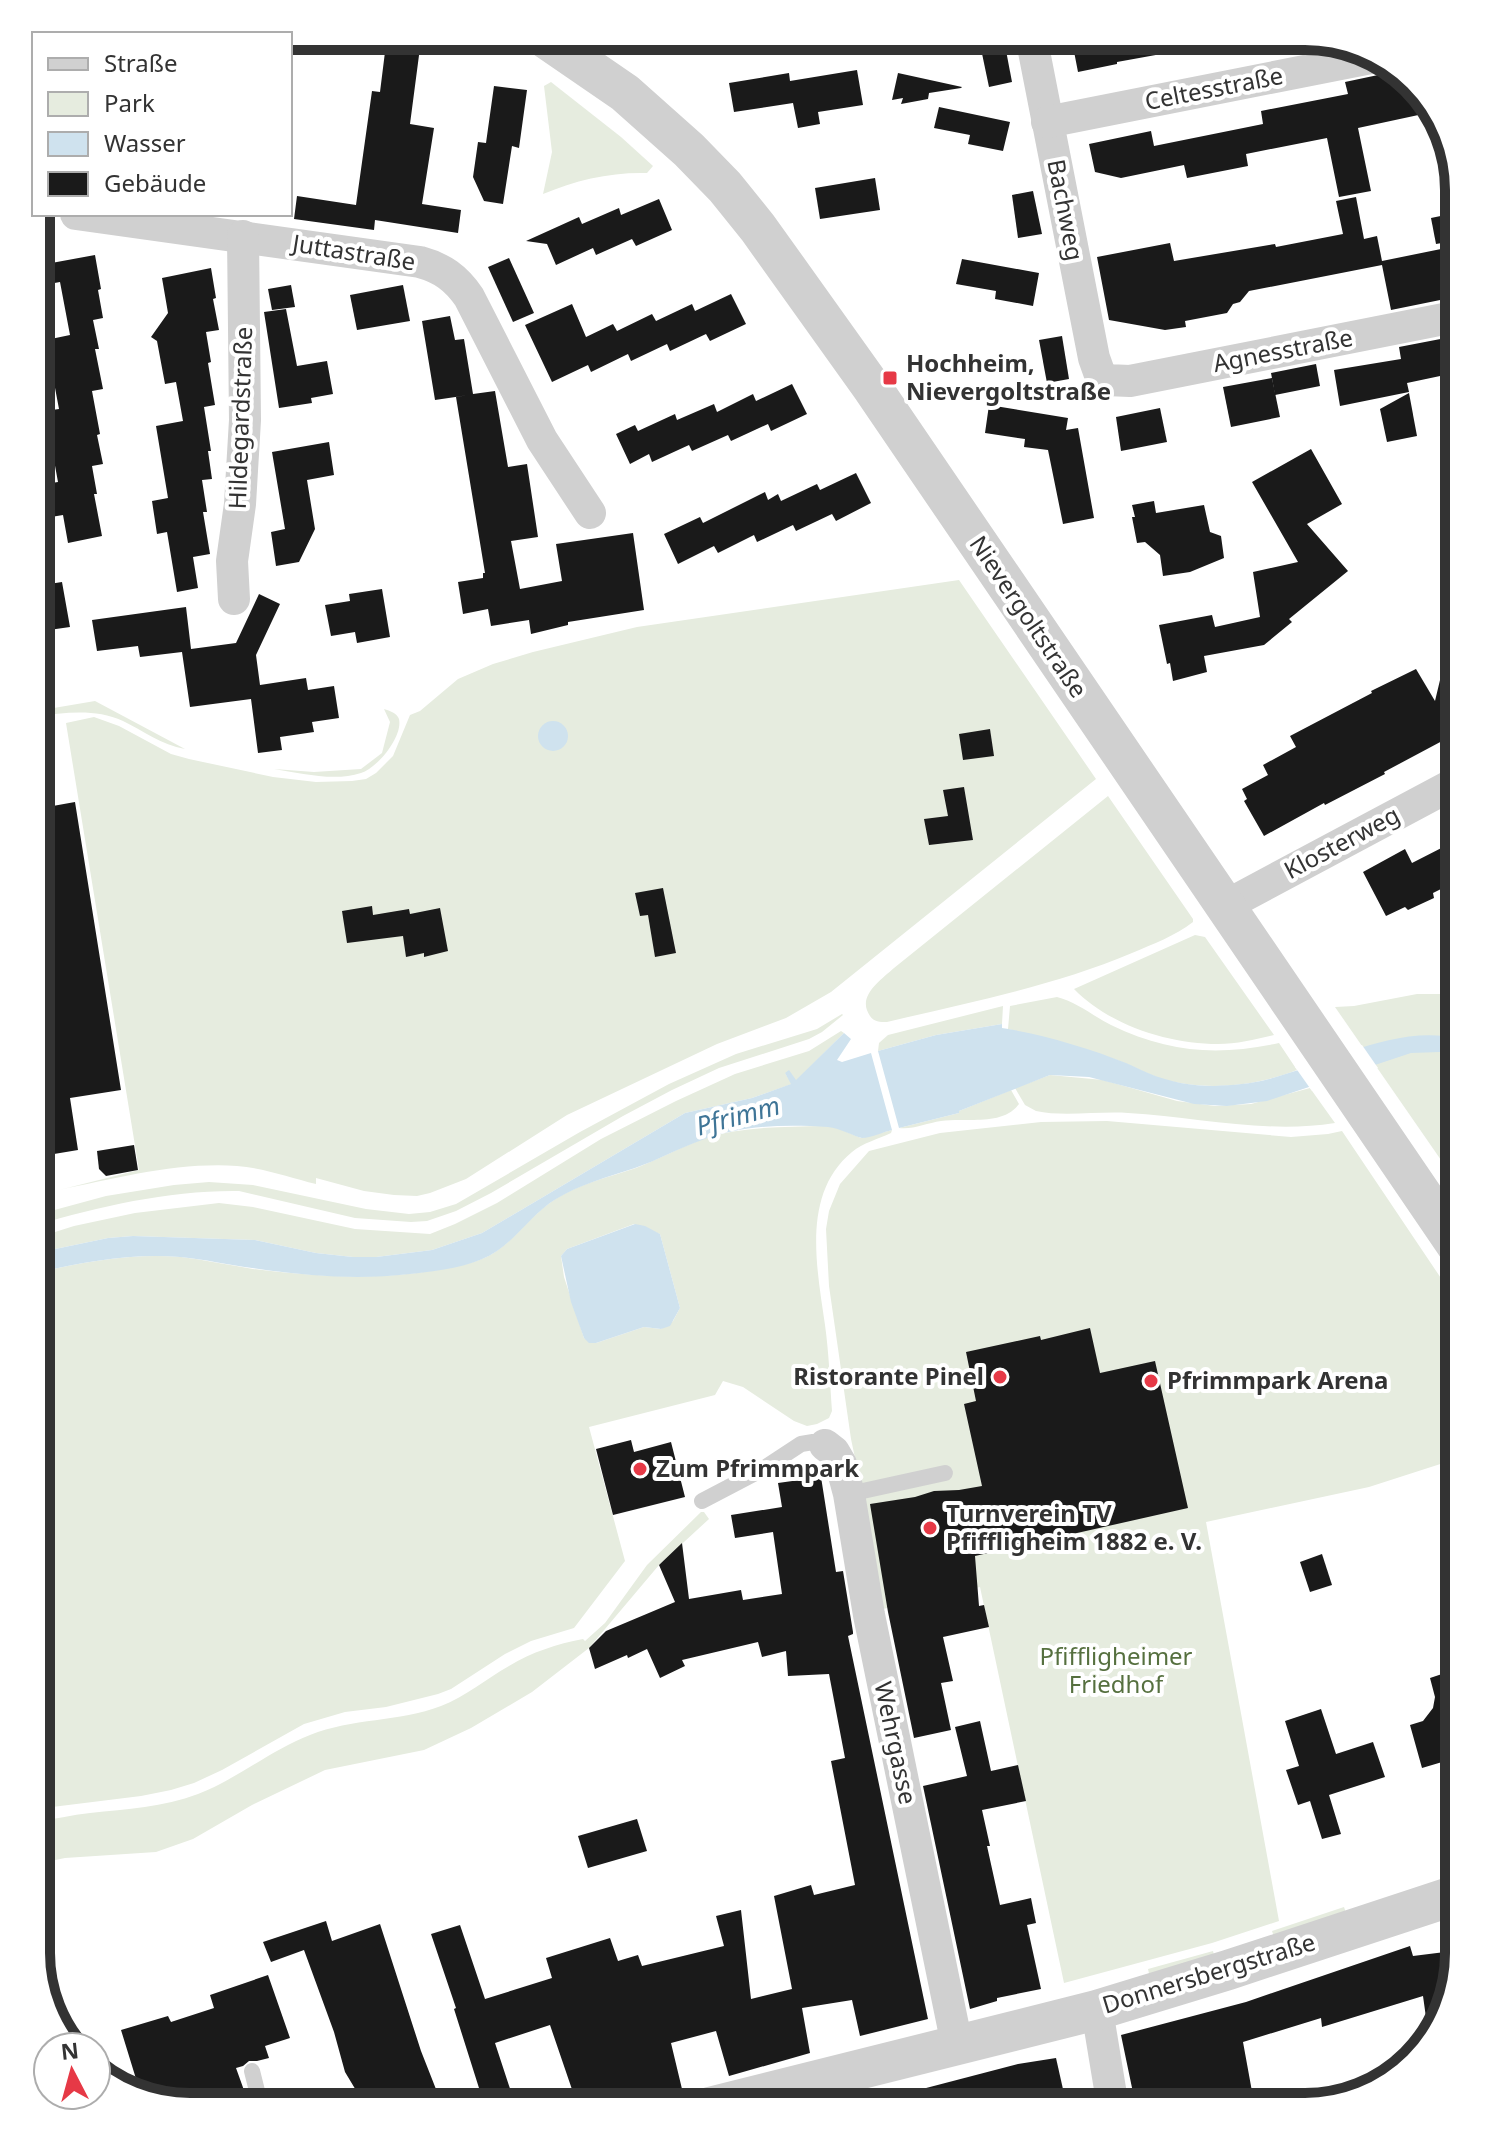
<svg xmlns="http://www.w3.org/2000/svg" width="1495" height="2143" font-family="'Noto Sans',sans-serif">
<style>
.green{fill:#e6ecdf;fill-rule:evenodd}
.water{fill:#cfe2ee}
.pier{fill:#fff}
.building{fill:#1a1a1a}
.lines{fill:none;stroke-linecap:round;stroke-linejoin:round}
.service{stroke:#d0d0d0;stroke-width:16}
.minor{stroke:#d0d0d0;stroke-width:32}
.tertiary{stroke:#d0d0d0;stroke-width:40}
.poi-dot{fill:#e63946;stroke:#fff;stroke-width:3}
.labels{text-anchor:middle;stroke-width:8;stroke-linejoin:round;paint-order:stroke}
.street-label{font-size:24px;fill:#333;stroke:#fff}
.poi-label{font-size:24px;font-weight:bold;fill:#333;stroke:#fff;text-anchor:start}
.park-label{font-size:24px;fill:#56703f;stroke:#fff}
.water-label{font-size:26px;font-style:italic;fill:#3f7597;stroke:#fff}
.rim{fill:none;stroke:#333;stroke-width:10}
</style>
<rect width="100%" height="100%" fill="#fff"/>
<g class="green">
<path d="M551 82 621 137 653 166 647 173C611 172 576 180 543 194L552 152 544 86Z"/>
<path d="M959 580 1096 779 831 992 786 1018 717 1044 567 1115 466 1179 430 1193 417 1196 394 1195 364 1191 316 1178V1184C291 1178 264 1168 237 1166 178 1162 117 1178 59 1190L139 1170 66 723 94 717 119 726 171 754 189 759 273 777 316 782 352 781 366 779 376 773 393 756 410 715 420 711 458 679 493 664 533 652 637 627Z"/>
<path d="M95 701 185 749C161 745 144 731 123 721 95 708 65 713 36 716V711Z"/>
<path d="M384 709C390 711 397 713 399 719 403 737 377 768 361 773 334 782 301 773 274 769L314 772 361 769 382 753 390 722Z"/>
<path d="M1108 796 1193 919V922C1175 936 1153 944 1132 953 1054 986 970 1002 887 1022 880 1022 874 1022 870 1016 856 996 881 980 894 968Z"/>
<path d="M1195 935 1205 937 1274 1035C1256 1039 1237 1044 1218 1044 1168 1044 1109 1025 1074 989Z"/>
<path d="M1417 994H1459V1186L1335 1007 1354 1006Z"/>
<path d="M1057 997C1077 1002 1093 1016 1111 1025 1169 1053 1218 1056 1279 1043L1297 1070C1256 1086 1209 1091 1165 1080 1146 1074 1128 1063 1108 1057 1075 1046 1042 1037 1008 1029L1010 1006Z"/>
<path d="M1003 1006 1002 1024 936 1035 878 1051 879 1043 888 1035Z"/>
<path d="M842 1014 843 1015 822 1032 809 1039 719 1068 672 1090 623 1116 491 1193 456 1211 427 1221 411 1222 355 1218 239 1191C171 1190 101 1206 36 1225V1215L106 1196 174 1185 209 1182 253 1185 366 1209 409 1214 430 1212 456 1204 580 1132 669 1084 736 1054 817 1029Z"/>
<path d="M841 1031 844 1033 796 1081 785 1073 792 1084 752 1098 685 1113 482 1233 432 1250 376 1257H353L316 1253 255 1240 133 1236 108 1238 36 1253V1238L74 1226 135 1213 219 1203 253 1207 355 1229 430 1234 455 1224 497 1203 601 1139 676 1101 735 1074 809 1051Z"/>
<path d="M1050 1075 1103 1080 1177 1101 1215 1106 1251 1104 1310 1088 1335 1123C1266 1134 1197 1117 1128 1113 1100 1111 1062 1117 1036 1111L1025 1105 1015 1088Z"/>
<path d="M1011 1090 1019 1104C1002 1127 966 1117 941 1121 927 1123 912 1130 899 1128L959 1113V1111Z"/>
<path d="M1107 1121 1291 1137 1328 1134 1342 1131 1459 1305V1458L1369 1487 1206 1522 1279 1921 1212 1943 1064 1983 980 1587 883 1609 865 1505 851 1439 829 1286 826 1229 829 1211 840 1184 869 1151 940 1133 1041 1122Z"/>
<path d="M824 1126 835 1127 861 1138 892 1130 891 1133C878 1139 863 1143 852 1152 801 1194 817 1268 825 1325 829 1354 830 1383 832 1411L829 1418 817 1424 807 1426 794 1421 743 1387 723 1381 715 1395 589 1427 625 1561 574 1628 531 1641 505 1654 451 1689 438 1694 386 1707 345 1712 304 1724 222 1770 194 1783 171 1790 141 1796 36 1809V1273C83 1262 132 1253 181 1257 205 1260 229 1265 253 1269 317 1277 383 1281 447 1268 463 1265 484 1261 498 1250 519 1235 534 1212 557 1198 582 1183 609 1177 636 1168 659 1159 681 1147 703 1139 742 1126 783 1127 824 1126ZM634 1224 660 1234 680 1308 673 1321 661 1329 644 1327 596 1343 584 1338 564 1277 561 1256 567 1249Z"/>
<path d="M701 1512H704L709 1519 659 1565 589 1648 532 1692 471 1728 424 1750 325 1770 252 1805 193 1839 156 1852 65 1858 36 1864V1822C54 1819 72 1815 90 1813 127 1809 163 1807 198 1794 237 1779 271 1750 310 1735 352 1718 399 1722 441 1706 465 1697 486 1679 509 1666 532 1652 557 1644 583 1639L585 1641 605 1623 647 1565Z"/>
<path d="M1344 1907 1346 1913 1274 1937 1272 1931Z"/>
<path d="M1213 1951 1215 1959 1150 1978 1148 1969Z"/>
</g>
<g class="water">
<circle cx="553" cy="736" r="15"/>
<path d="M1002 1024V1028C1041 1034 1089 1048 1126 1063 1134 1066 1140 1070 1148 1073 1169 1082 1192 1086 1214 1086 1232 1085 1251 1084 1269 1079 1328 1064 1397 1023 1459 1039V1055L1440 1052 1411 1053 1267 1101 1227 1106 1194 1104 1089 1077 1050 1075 959 1111V1113L899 1128 878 1051 936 1035Z"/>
<path d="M844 1033 851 1039 837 1060 842 1062 871 1053 892 1130C883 1132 871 1138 862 1138 855 1137 840 1128 828 1127 787 1124 741 1125 702 1140 679 1148 658 1160 635 1168 608 1177 581 1184 556 1199 533 1213 519 1236 497 1251 474 1267 437 1271 410 1274 358 1280 304 1276 252 1268 228 1265 204 1259 180 1257 132 1253 83 1262 36 1273V1253L108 1238 133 1236 255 1240 316 1253 353 1257H376L432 1250 482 1233 685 1113 752 1098 791 1084 785 1073 789 1070 796 1080Z"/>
<path d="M635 1224 645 1226 660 1234 680 1308 670 1326 661 1329 644 1327 596 1343H589L584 1338 571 1302 561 1256 567 1249Z"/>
</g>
<path class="pier" d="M1362 1045 1378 1068 1312 1091 1295 1067Z"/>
<g class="building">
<path d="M387 36 421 40 410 124 434 128 422 204 461 210 458 233 375 220 374 230 294 219 297 196 356 205 372 91 380 92Z"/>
<path d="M1071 36H1199L1200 47 1117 62V64L1078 72Z"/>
<path d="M1004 40 1012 82 989 87 980 44Z"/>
<path d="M857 70 863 105 818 112 820 124 798 128 793 103 734 112 729 83 789 73 790 81Z"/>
<path d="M1397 71 1437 111 1358 128 1371 191 1339 197 1327 138 1246 154 1248 166 1187 178 1184 165 1121 178 1095 172 1089 144 1151 131 1154 146 1263 124 1261 111 1348 94 1345 82Z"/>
<path d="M898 73 962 87 961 88 929 93 928 99 901 104 903 98 892 100Z"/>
<path d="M494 86 527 90 519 148 512 146 503 204 484 201 473 177 478 142 486 143Z"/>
<path d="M939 107 1010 122 1003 151 968 144 970 135 934 128Z"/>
<path d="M875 178 880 210 820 219 815 188Z"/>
<path d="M1033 191 1042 234 1018 238 1012 195Z"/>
<path d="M1356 197 1364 239 1377 236 1382 261 1441 249 1450 298 1391 310 1382 265 1249 291 1240 302 1233 304 1227 313 1185 321 1186 327 1165 330 1109 320 1097 257 1170 243 1174 261 1275 244 1276 247 1343 234 1336 201Z"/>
<path d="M659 199 672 230 636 246 632 239 596 255 593 248 556 265 547 244 526 241 579 217 582 224 619 208 621 215Z"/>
<path d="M1455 213 1459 240 1436 244 1431 218Z"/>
<path d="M95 255 101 289 98 290 103 318 93 320 99 349H95L103 389 92 391 100 434 97 435 103 464 92 466 97 494H94L102 536 68 543 63 515 51 517 45 484 58 482 45 411 59 409 46 340 70 335 60 282 49 284 46 264Z"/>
<path d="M509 258 534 313 513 322 488 267Z"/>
<path d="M962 259 1039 273 1033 306 995 299 996 291 956 284Z"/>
<path d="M211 268 216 298 213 299 219 330 206 332 211 362 208 363 215 405 204 407 211 451H208L212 479 202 480 207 512H203L210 554 193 557 198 588 177 592 167 532 157 534 152 501 168 498 156 426 183 421 176 382 165 384 157 341 151 337 168 313 162 278Z"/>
<path d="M291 285 295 307 272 310 268 289Z"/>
<path d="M403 285 410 321 357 330 350 295Z"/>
<path d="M731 294 746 324 710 341 706 334 670 351 667 344 631 361 628 354 591 372 588 365 552 382 525 325 572 304 586 337 613 324 617 331 652 314 656 321 692 304 695 311Z"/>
<path d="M286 309 297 366 327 361 333 394 311 398 312 403 279 408 264 312Z"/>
<path d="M450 316 455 340 464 339 473 394 495 391 508 467 527 464 538 537 511 541 520 589 562 581 556 544 633 533 644 610 568 622V625L531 634 529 620 491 626 488 609 463 614 458 582 483 578V573H485L456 397 469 395 435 400 422 321Z"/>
<path d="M1062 336 1069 379 1047 383 1039 340Z"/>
<path d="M1456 336H1459V372L1407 383 1409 392 1340 406 1334 370 1401 359 1399 347Z"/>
<path d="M1316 364 1320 386 1275 395 1271 373Z"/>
<path d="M1272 378 1280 417 1231 427 1223 387Z"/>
<path d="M792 384 807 414 771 431 768 424 731 441 728 435 692 451 689 445 652 462 649 454 630 464 616 434 635 425 638 431 675 414 677 420 714 404 717 412 753 394 756 401Z"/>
<path d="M1409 393 1417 436 1387 442 1380 409Z"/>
<path d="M989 405 1068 418 1066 430 1078 428 1094 518 1063 524 1048 450 1024 447 1025 439 985 433Z"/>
<path d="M1160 408 1167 442 1121 451 1116 417Z"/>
<path d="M329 442 334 475 307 480 315 529 299 562 276 566 271 532 285 529 272 452Z"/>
<path d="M1311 449 1342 504 1307 524 1348 571 1289 619 1292 622 1264 645 1204 656 1207 672 1173 681 1170 663 1167 664 1159 625 1212 615 1215 627 1260 617 1253 572 1298 562 1252 482Z"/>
<path d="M856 473 871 503 836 521 832 514 796 531 793 525 757 542 754 535 718 553 714 546 678 564 664 534 700 517 703 523 765 492 768 500 778 494 781 501 817 484 820 490Z"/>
<path d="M1154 501 1156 513 1204 505 1210 532 1221 536 1224 558 1190 572 1163 576 1160 555 1145 542 1137 543 1132 517H1135L1132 505Z"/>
<path d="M62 582 70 627 42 631 41 623H36V586Z"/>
<path d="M382 589 390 637 357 643 355 632 331 636 325 605 350 601 349 594Z"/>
<path d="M259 594 280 604 256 655 260 685 306 678 308 690 334 686 339 718 312 722 314 732 280 737 282 750 258 753 251 699 190 707 182 652 140 657 138 646 97 651 92 620 186 607 191 649 236 643Z"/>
<path d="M1451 634 1459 635V732L1384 772 1385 774 1325 805 1324 803 1264 836 1244 801 1247 799 1242 789 1268 775 1263 765 1296 747 1290 736 1372 693 1371 691 1416 669 1435 701Z"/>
<path d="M990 729 994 756 963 760 959 734Z"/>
<path d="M964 787 973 840 929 845 924 819 948 816 943 790Z"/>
<path d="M75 802 121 1090 70 1098 78 1150 36 1157V809Z"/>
<path d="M1459 839V880L1433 893 1434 898 1408 910 1405 907 1386 916 1363 872 1405 849 1412 863Z"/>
<path d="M663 888 676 953 655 957 648 915 640 916 635 893Z"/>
<path d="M372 906 373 915 409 909 410 914 440 908 448 951 424 957V953L406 957 403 936 347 943 342 911Z"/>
<path d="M134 1145 138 1170 106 1176 99 1169 97 1151Z"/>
<path d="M1090 1328 1100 1373 1155 1361 1188 1508 975 1556 979 1606 984 1605 989 1627 943 1637 953 1681 941 1683 951 1730 914 1738 888 1612 870 1504 915 1497 934 1491 959 1490 982 1486 964 1404 976 1401 966 1352 1040 1336 1041 1340Z"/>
<path d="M631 1440 634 1452 671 1442 685 1497 613 1515 596 1449Z"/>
<path d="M821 1477 836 1572 843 1571 853 1632V1634L848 1636 928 2019 860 2036 852 2000 802 2008 810 2053 729 2076 716 2031 671 2043 682 2089 627 2107H578L550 2025 495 2043 516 2107H485L454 2009 456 2008 431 1934 460 1925 485 1999 552 1978 546 1958 610 1938 618 1961 638 1955 642 1966 724 1946 716 1916 741 1910 751 1999 792 1989 774 1896 811 1885 814 1895 855 1885 831 1761 845 1758 829 1674 788 1676 786 1651 762 1657 758 1642 682 1660 685 1666 660 1678 647 1649 628 1658 627 1655 595 1669 589 1648 606 1631 675 1602 659 1565 682 1543 689 1599 741 1590 743 1600 782 1594 773 1532 735 1538 731 1515 782 1507 778 1483Z"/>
<path d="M1322 1554 1332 1585 1310 1592 1300 1562Z"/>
<path d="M1451 1671 1459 1697V1757L1422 1768 1410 1725 1423 1721 1433 1708 1435 1697 1430 1678Z"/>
<path d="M1321 1709 1336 1754 1373 1742 1385 1777 1329 1795 1341 1834 1322 1839 1310 1801 1298 1805 1286 1770 1299 1766 1285 1721Z"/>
<path d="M980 1721 991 1771 1018 1765 1026 1801 982 1810 990 1846H987L1000 1905 1031 1898 1036 1923 1027 1925 1041 1989 997 1998V2001L970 2009 923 1786 967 1776 955 1727Z"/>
<path d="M637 1819 647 1851 588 1868 578 1836Z"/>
<path d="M326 1921 332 1941 380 1924 421 2051 443 2107H366L345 2072 334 2032 304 1950 271 1962 263 1942Z"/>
<path d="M1410 1946 1413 1956 1445 1952 1450 1988 1439 2030 1429 2039 1423 1996 1322 2027 1321 2018 1243 2042 1253 2097 1248 2098 1250 2107H1136L1121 2035 1246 2002Z"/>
<path d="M268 1975 290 2038 265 2046 269 2058 257 2061H249L243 2066 236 2068 250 2107H180L141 2095 121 2030 168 2016 171 2022 214 2008 210 1995Z"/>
<path d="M1056 2058 1067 2107H885L884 2099 1018 2064Z"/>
</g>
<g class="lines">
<g class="service">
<path d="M849 1494 945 1473"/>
<path d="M702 1501 763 1469 801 1444 813 1442 825 1445"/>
<path d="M252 2071 261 2107"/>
</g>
<g class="minor">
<path d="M1031 36 1094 358 1099 372 1106 380 1130 381 1459 316"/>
<path d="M1047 122 1381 56"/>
<path d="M76 214 420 262C442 268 456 278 469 297L542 440 590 513"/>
<path d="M234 599 232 561 240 504 245 420 243 236"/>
<path d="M1225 906 1459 781"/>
<path d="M825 1445 834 1452 841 1464 849 1494 869 1615 957 2045"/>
<path d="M1097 2010 1113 2107"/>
<path d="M840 2073 846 2107"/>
</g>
<g class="tertiary">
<path d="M542 36 625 93 689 150 725 187 758 228 873 389 1459 1249"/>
<path d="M710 2107 1097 2010 1228 1970 1459 1894"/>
</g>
</g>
<g class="poi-dot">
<rect x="882" y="370" width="16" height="16" rx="4"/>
<circle cx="1000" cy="1377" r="8"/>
<circle cx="1151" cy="1381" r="8"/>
<circle cx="640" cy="1469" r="8"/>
<circle cx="930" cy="1528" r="8"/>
</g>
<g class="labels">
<g class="street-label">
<text transform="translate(1214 89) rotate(-11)" y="8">Celtesstraße</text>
<text transform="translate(1065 210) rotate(79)" y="8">Bachweg</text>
<text transform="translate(354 253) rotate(9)" y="8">Juttastraße</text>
<text transform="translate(1283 351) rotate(-11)" y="8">Agnesstraße</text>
<text transform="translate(241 418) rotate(-88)" y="8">Hildegardstraße</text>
<text transform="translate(1028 617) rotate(56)" y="8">Nievergoltstraße</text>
<text transform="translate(1342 843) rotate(-28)" y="8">Klosterweg</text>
<text transform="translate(895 1743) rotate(78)" y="8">Wehrgasse</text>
<text transform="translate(1209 1974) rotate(-17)" y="8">Donnersbergstraße</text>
</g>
<g class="poi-label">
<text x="906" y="372">Hochheim,<tspan x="906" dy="28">Nievergoltstraße</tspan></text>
<text x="984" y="1385" text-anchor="end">Ristorante Pinel</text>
<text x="1167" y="1389">Pfrimmpark Arena</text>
<text x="656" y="1477">Zum Pfrimmpark</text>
<text x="946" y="1522">Turnverein TV<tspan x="946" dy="28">Pfiffligheim 1882 e. V.</tspan></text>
</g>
<g class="park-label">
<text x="1116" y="1665">Pfiffligheimer<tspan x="1116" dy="28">Friedhof</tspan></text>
</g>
<g class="water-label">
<text transform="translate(738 1116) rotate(-15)" y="9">Pfrimm</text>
</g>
</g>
<path d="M0 0H1495V2143H0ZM190 50H1305A140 140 0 0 1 1445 190V1953A140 140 0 0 1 1305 2093H190A140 140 0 0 1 50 1953V190A140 140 0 0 1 190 50Z" fill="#fff" fill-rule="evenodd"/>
<path class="rim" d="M190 50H1305A140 140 0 0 1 1445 190V1953A140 140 0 0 1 1305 2093H190A140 140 0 0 1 50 1953V190A140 140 0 0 1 190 50Z"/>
<rect x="32" y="32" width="260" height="184" fill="#ffffff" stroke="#adadad" stroke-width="2"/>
<rect x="48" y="58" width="40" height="12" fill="#d0d0d0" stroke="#adadad" stroke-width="2"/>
<text x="104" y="72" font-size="24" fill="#333333">Straße</text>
<rect x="48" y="92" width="40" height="24" fill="#e6ecdf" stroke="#adadad" stroke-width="2"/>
<text x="104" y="112" font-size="24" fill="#333333">Park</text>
<rect x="48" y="132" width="40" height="24" fill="#cfe2ee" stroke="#adadad" stroke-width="2"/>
<text x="104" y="152" font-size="24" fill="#333333">Wasser</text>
<rect x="48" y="172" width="40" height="24" fill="#1a1a1a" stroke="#adadad" stroke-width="2"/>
<text x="104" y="192" font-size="24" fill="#333333">Gebäude</text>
<g transform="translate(72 2071) rotate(354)"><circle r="38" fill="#ffffff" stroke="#adadad" stroke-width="2"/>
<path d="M0-6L14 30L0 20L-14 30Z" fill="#e63946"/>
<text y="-12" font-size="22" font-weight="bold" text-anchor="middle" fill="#333333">N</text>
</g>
</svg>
